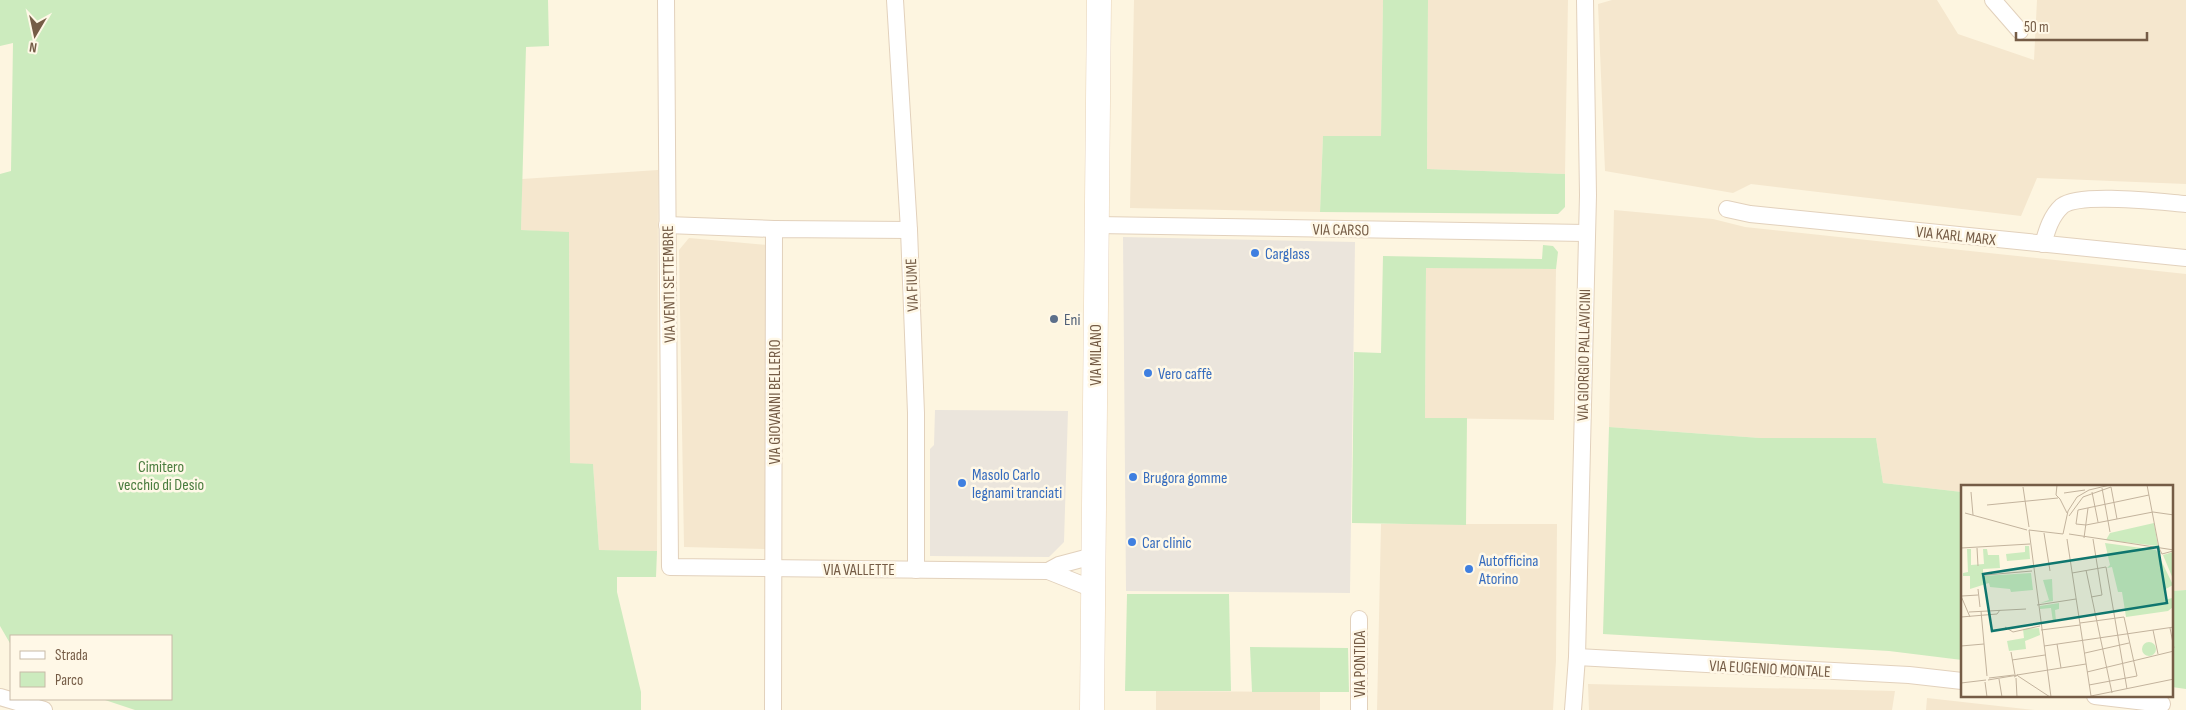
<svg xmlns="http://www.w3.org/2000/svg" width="2186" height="710" font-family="'Sofia Sans Condensed',sans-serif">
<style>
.residential{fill:#f5e7ce}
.industrial{fill:#ebe5dc}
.green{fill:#ccebbe}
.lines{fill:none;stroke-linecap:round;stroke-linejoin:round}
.street-casing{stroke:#e2d1bc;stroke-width:18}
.secondary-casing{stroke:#e7d3ba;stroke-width:25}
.street{stroke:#fff;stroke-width:16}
.secondary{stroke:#fff;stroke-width:24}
.shop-dot{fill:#3f7fe0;stroke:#fff8e7;stroke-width:2}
.service-dot{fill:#5c6f8a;stroke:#fff8e7;stroke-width:2}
.labels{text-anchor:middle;stroke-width:5;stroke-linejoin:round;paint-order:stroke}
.street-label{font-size:16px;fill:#755c46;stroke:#fff8e7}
.shop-label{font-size:16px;fill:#366cbe;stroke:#fff8e7;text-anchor:start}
.service-label{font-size:16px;fill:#4e5e75;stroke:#fff8e7;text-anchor:start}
.park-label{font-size:16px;fill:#4a7c3e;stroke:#fff8e7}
.inset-road{fill:none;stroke:#c3b39d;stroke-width:1}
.view{fill:#0f766e;fill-opacity:0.15;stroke:#0f766e;stroke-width:2.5}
.inset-edge{fill:none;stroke:#755c46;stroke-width:2.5}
</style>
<rect width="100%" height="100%" fill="#fdf5e0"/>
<g class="residential">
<path d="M1134 0H1383L1381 137 1323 136 1320 212 1130 208Z"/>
<path d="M1428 0H1568L1565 174 1427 169Z"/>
<path d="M1612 0H1937L1958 34 2034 60 2037 0H2186V184L2037 178 2021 216 1751 184 1733 193 1605 171 1598 4Z"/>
<path d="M658 170 657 551 599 550 593 465 570 463 569 233 521 230 522 179Z"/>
<path d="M1614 210 1713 219 1745 227 2186 274V590L2172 591V486H1962V492L1883 483 1876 438H1760L1609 427Z"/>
<path d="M689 238 768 245 767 549 684 547 679 250Z"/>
<path d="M1426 267 1556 269 1554 420 1425 418Z"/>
<path d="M1381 524H1557L1556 661 1553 710H1377Z"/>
<path d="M1588 684 1895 691 1892 710H1589Z"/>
<path d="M1156 691 1320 692V710H1156Z"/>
<path d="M1927 698 2035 710H1926Z"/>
</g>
<g class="industrial">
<path d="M1123 237 1355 242 1350 593 1126 591Z"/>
<path d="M935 410 1068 411 1064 542 1049 557 930 556V449L934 445Z"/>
</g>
<g class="green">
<path d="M0 0H548L549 46 526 47 521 230 569 232 570 463 593 464 599 550 657 551 656 577H617V592L641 692V710H135L102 699H171V636H11V645L0 626V174L11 171 13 43 0 46Z"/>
<path d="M1383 0H1428L1427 169 1565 174V207L1558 214 1320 212 1323 136H1381Z"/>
<path d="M1543 245 1553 246 1558 252 1556 269 1426 268 1425 418H1467L1466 525 1352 523 1354 352 1381 353 1383 256 1542 259Z"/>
<path d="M1609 427 1760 438H1876L1883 483 1962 492V660L1889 651 1603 634Z"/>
<path d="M2186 590V689L2172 687V591Z"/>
<path d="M1127 594H1229L1231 691H1125Z"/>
<path d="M1250 647 1348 648 1349 692H1252Z"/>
</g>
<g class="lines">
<defs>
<g id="street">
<path d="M666 0 670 567 1048 571 1093 589"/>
<path d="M895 0 909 230 916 413V570"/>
<path d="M1993 0 2020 31"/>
<path d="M1727 209 1750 214 2186 258"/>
<path d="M667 225 774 229"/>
<path d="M1096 225 1586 233"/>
<path d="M2043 244C2047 230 2051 216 2062 206 2080 192 2161 202 2186 204"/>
<path d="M1048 571 1059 565 1093 556"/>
<path d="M1577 657 1909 675 1962 681"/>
<path d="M2095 696 2162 704"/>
<path d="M0 697 44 710"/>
<path d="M773 710 774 229 909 230"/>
<path d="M1359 710V619"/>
<path d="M1573 710 1577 657 1588 195 1585 0"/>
</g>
<path id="secondary" d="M1092 710 1099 0"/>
</defs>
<use href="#street" class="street-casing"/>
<use href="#secondary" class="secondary-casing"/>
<use href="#street" class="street"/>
<use href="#secondary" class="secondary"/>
</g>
<g class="shop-dot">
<circle cx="1255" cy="253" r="5"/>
<circle cx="1148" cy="373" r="5"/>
<circle cx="1133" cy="477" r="5"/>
<circle cx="962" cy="483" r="5"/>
<circle cx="1132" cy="542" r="5"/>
<circle cx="1469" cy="569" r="5"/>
</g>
<circle class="service-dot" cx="1054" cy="319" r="5"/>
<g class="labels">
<g class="street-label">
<text transform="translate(1341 229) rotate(1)" y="6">VIA CARSO</text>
<text transform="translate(1956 235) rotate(6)" y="6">VIA KARL MARX</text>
<text transform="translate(668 284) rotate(-91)" y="6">VIA VENTI SETTEMBRE</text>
<text transform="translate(911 285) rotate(-92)" y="6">VIA FIUME</text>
<text transform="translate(1095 355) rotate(-90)" y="6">VIA MILANO</text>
<text transform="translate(1583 355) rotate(-89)" y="6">VIA GIORGIO PALLAVICINI</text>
<text transform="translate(774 402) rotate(-90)" y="6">VIA GIOVANNI BELLERIO</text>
<text x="859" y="575">VIA VALLETTE</text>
<text transform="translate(1359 664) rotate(-90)" y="6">VIA PONTIDA</text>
<text transform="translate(1770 668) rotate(3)" y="6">VIA EUGENIO MONTALE</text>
</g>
<g class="shop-label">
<text x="1265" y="259">Carglass</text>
<text x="1158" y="379">Vero caffè</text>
<text x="972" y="480">Masolo Carlo<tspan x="972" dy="18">legnami tranciati</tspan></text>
<text x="1143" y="483">Brugora gomme</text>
<text x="1142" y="548">Car clinic</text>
<text x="1479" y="566">Autofficina<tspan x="1479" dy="18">Atorino</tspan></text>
</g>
<g class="service-label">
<text x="1064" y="325">Eni</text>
</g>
<g class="park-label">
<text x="161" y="472">Cimitero<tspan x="161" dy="18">vecchio di Desio</tspan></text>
</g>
</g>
<g transform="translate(1961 485)">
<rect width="212" height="212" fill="#fdf5e0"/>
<path d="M193 38 197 61 145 55 149 48ZM144 58 195 65 212 100 203 105 204 115 211 113 212 122 207 126 165 132 161 107H157L151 82 146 83 149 80ZM64 61H68L69 74 46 76 45 69 64 67ZM6 64H10V80L23 79 22 64H26L27 70H38L39 83 22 84V91L70 88 72 105 50 107 49 104 29 102 28 98 9 104V91H2V88L7 87ZM212 67V94L202 70ZM91 94 92 116 79 118 88 115 82 95ZM98 118V124L94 125 95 136 92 137 90 123 79 124V121ZM78 143 79 150 64 156 65 164 48 166 46 156 63 153 62 144ZM181 164a7 7 0 1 1 14 0a7 7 0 1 1-14 0Z" fill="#ccebbe"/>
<path class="inset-road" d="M96 0 95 10 99 14M186 0 198 63 201 69 212 66M62 2 68 42M141 3 149 47M10 7 12 30M131 7 137 37M103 8 124 5M99 14 106 28M26 20 97 13M4 28 66 45M108 31 122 12 150 2 156 34M125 40 115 39 117 25 188 10M125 40 192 27 213 30M68 45 90 212M68 45 102 49 107 26 116 12 128 5 149 0M83 48 89 86M108 49 213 65M123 53 127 23M106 54 130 211M0 63 69 59M16 63 17 81M125 85 151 208M111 88 145 82 166 204M24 90 71 86M17 104 19 122M0 111 9 132M1 111 17 110M130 112 141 110 132 54M76 120 115 114M20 126 26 191M8 127 65 124M0 132 36 129 39 125M119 138 163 132 176 191 128 200M44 142 52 147 79 141M209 143 213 163M80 145 119 140M192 145 197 169M96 159 100 183M0 161 23 159M83 161 213 142M50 167 54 190M124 168 168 158M51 175 84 170M126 187 213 166M56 190 125 179M57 191 89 212M28 193 53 190M55 193 56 212M38 194 41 212M27 195 57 190 53 192M24 197 26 212M0 198 25 195M130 211 213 194"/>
<path class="view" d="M197 62 206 118 31 146 22 89Z"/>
<rect width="212" height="212" class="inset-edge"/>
</g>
<rect x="10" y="635" width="162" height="65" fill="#fff8e7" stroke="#c8baa7"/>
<rect x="20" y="651" width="25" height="8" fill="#ffffff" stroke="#c8baa7"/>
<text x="55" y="660" font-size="15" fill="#755c46">Strada</text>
<rect x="20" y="672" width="25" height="15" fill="#ccebbe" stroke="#c8baa7"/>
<text x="55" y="685" font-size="15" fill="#755c46">Parco</text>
<g transform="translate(35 35) rotate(189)" stroke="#fff8e7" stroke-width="4" paint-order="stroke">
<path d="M0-4L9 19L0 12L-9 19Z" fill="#755c46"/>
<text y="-8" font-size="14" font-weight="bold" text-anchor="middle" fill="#755c46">N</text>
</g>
<path d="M2016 32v8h131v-8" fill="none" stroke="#755c46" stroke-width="2.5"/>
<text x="2024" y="32" font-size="15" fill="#755c46" stroke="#fff8e7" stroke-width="4" paint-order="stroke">50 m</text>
</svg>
